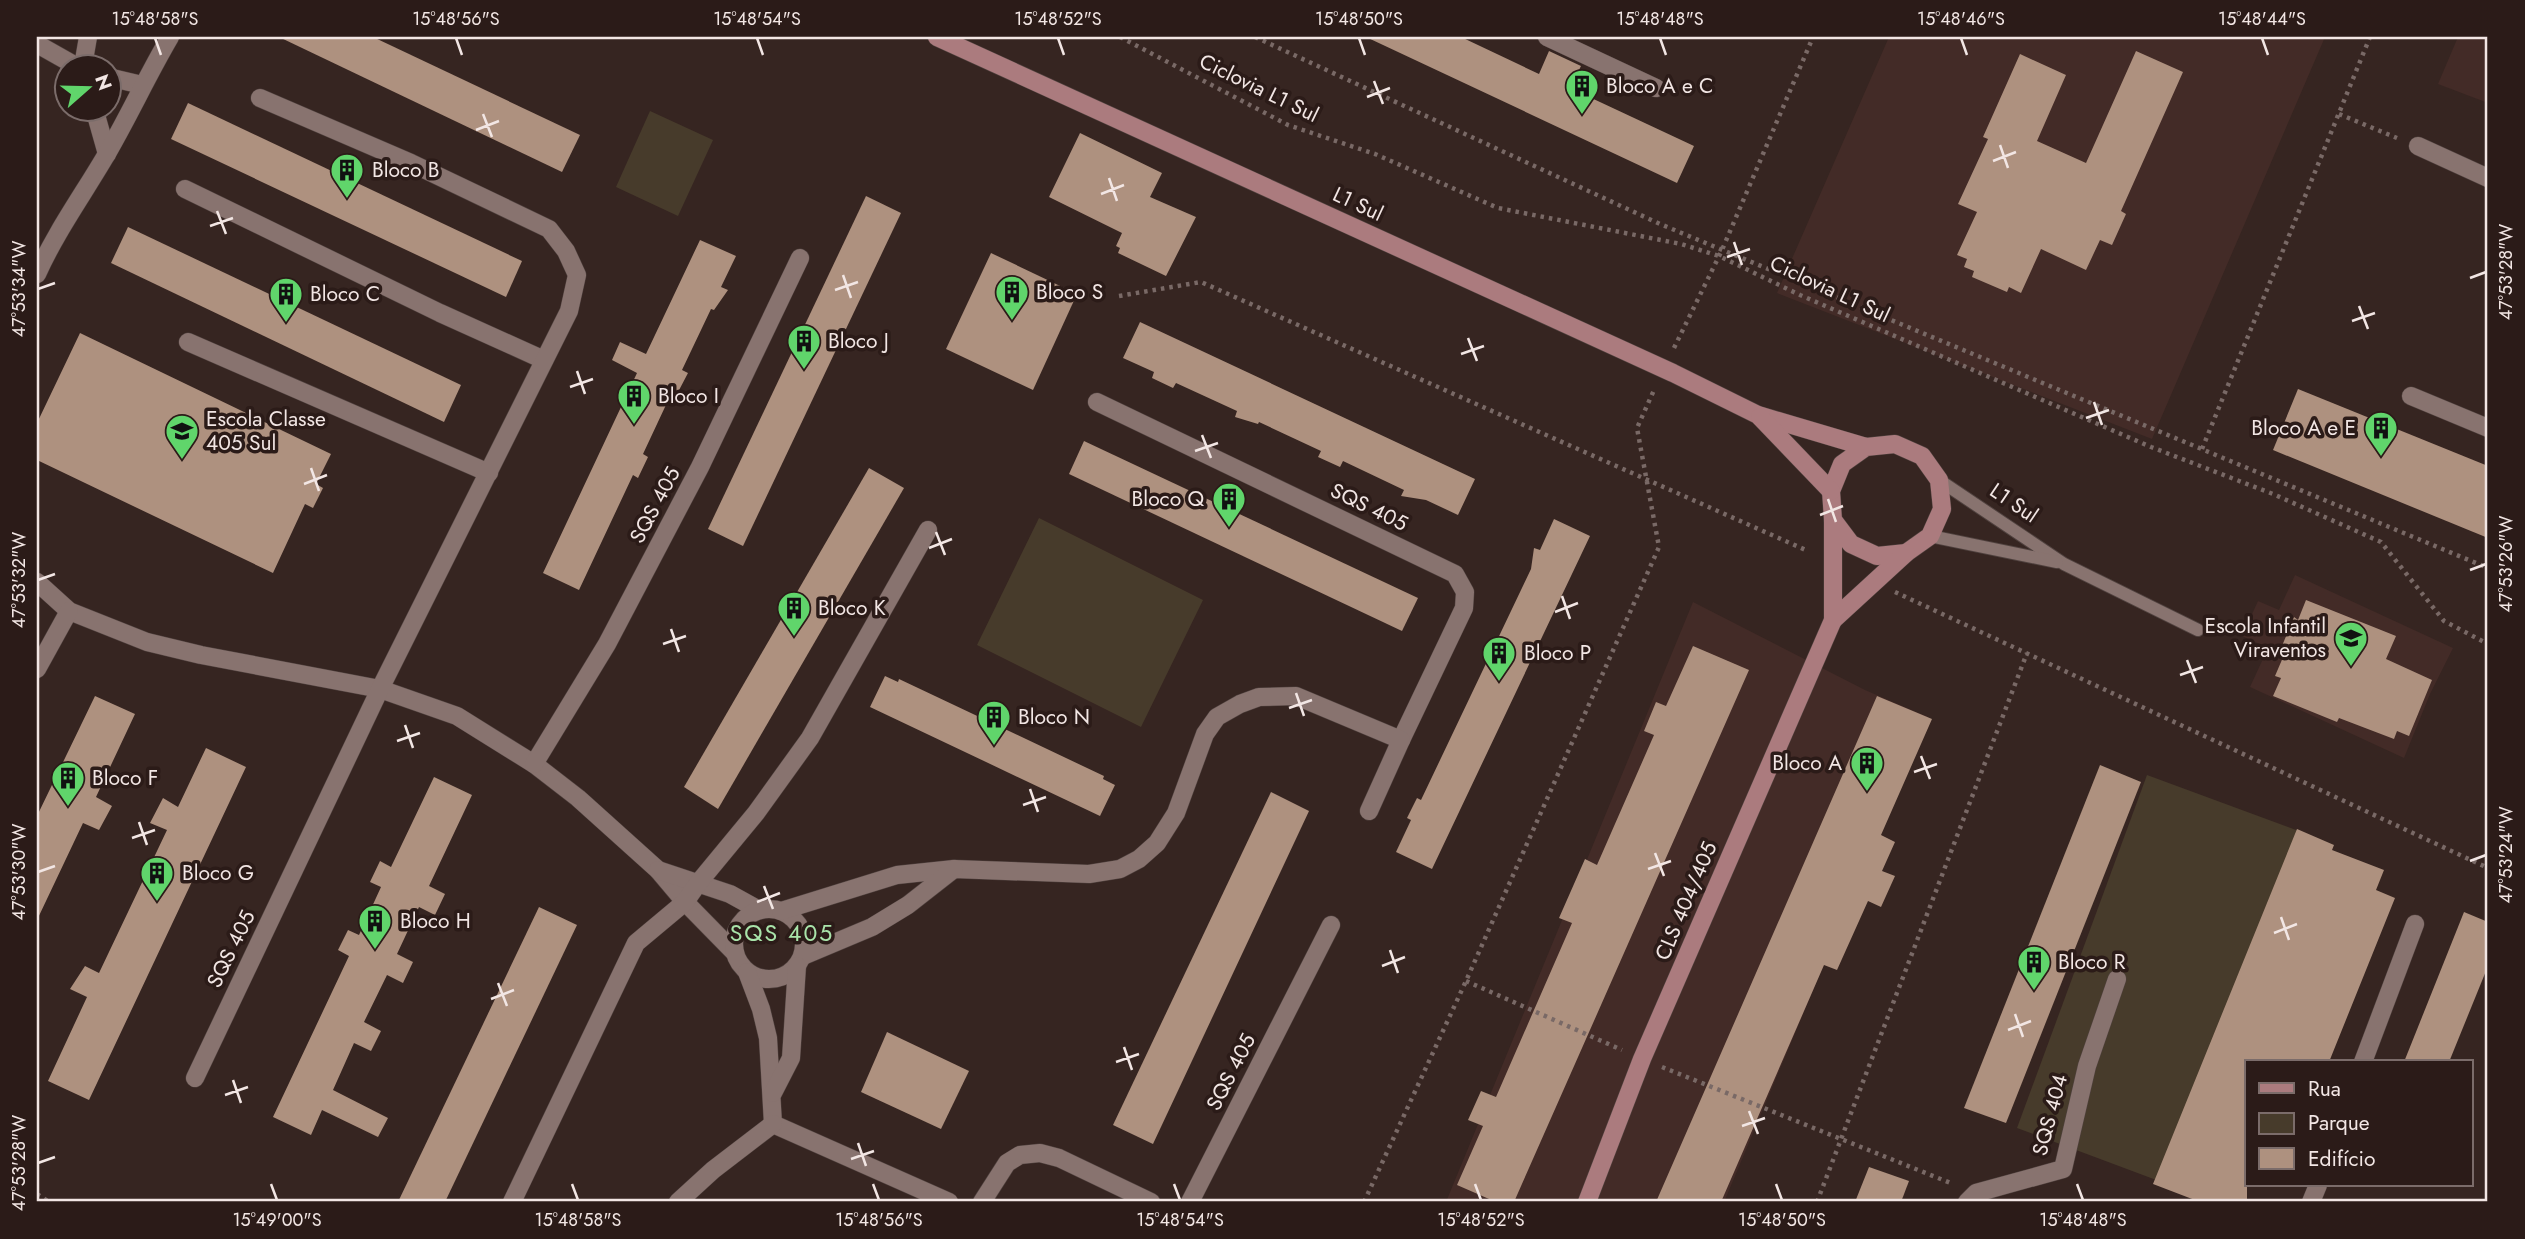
<svg xmlns="http://www.w3.org/2000/svg" width="2525" height="1239" font-family="Jost,sans-serif">
<style>
.built{fill:#432b27}
.green{fill:#473b2b}
.building{fill:#ae917f}
.lines{fill:none;stroke-linecap:round;stroke-linejoin:round}
.lane-casing{stroke:#50423f;stroke-width:14}
.street-casing{stroke:#50423f;stroke-width:19}
.secondary-casing{stroke:#50423f;stroke-width:19}
.path{stroke:#796966;stroke-width:4.5;stroke-dasharray:3.5 5;stroke-linecap:butt}
.lane{stroke:#88736f;stroke-width:12}
.street{stroke:#88736f;stroke-width:18}
.secondary{stroke:#ab7b7e;stroke-width:18}
.ticks{fill:none;stroke:#f2e6e4;stroke-width:2.5}
.labels{text-anchor:middle;stroke-width:7;stroke-linejoin:round;paint-order:stroke}
.poi-label{font-size:21px;fill:#f2e6e4;stroke:#2b1b18;text-anchor:start}
.street-label{font-size:21px;fill:#f2e6e4;stroke:#2b1b18}
.neighbourhood-label{font-size:23px;letter-spacing:2px;fill:#a9e4aa;stroke:#2b1b18}
.neatline{fill:none;stroke:#f2e6e4;stroke-width:2.5}
.ticks-label{font-size:18px;text-anchor:middle;fill:#f2e6e4}
</style>
<rect width="100%" height="100%" fill="#362521"/>
<g class="built">
<path d="M1889 37H2325L2152 439 1777 293Z"/>
<path d="M2458 37H2488V103L2438 84Z"/>
<path d="M2295 575 2453 648 2430 694 2404 758 2250 687 2268 648 2242 636 2258 601 2279 610Z"/>
<path d="M1693 602 1865 690 1928 717 1724 1202H1446Z"/>
</g>
<g class="green">
<path d="M650 111 713 140 678 216 616 187Z"/>
<path d="M1039 518 1203 600 1141 727 977 645Z"/>
<path d="M2147 775 2304 833 2175 1187 2017 1128Z"/>
</g>
<g class="building">
<path d="M279 37H373L580 135 562 172Z"/>
<path d="M1366 37H1461L1539 74 1549 51 1581 66 1570 88 1694 146 1677 183Z"/>
<path d="M2136 51 2183 72 2121 211 2126 214 2112 245 2100 240 2086 270 2041 249 2021 293 2009 287 2007 292 1972 277 1974 271 1964 267 1967 259 1957 255 1977 212 1958 204 1988 139 1983 137 2020 54 2066 75 2037 141 2086 163Z"/>
<path d="M188 103 522 261 506 297 171 139Z"/>
<path d="M1080 133 1162 173 1150 197 1196 217 1166 276 1118 253 1120 248 1116 246 1122 233 1049 197Z"/>
<path d="M866 196 901 213 743 546 708 529Z"/>
<path d="M128 227 461 385 444 422 111 263Z"/>
<path d="M700 240 736 256 721 287 728 290 714 310 711 309 682 370 688 373 677 394 672 392 643 454 648 457 638 478 633 475 579 590 543 573 637 373 612 360 620 342 646 354Z"/>
<path d="M991 253 1077 294 1033 390 946 349Z"/>
<path d="M1140 322 1475 479 1458 515 1426 500 1401 496 1404 490 1343 461 1340 467 1318 457 1321 451 1259 422 1258 424 1235 417 1237 411 1176 383 1173 388 1152 378 1154 372 1123 358Z"/>
<path d="M80 333 331 454 316 484 323 488 313 508 305 504 273 573 37 460V423Z"/>
<path d="M2298 389 2488 466V538L2273 450Z"/>
<path d="M1084 441 1418 598 1402 631 1069 474Z"/>
<path d="M869 468 904 488 718 809 684 787Z"/>
<path d="M1554 519 1590 536 1432 869 1396 852 1411 820 1407 818 1417 798 1421 800 1531 569 1534 548 1540 550Z"/>
<path d="M2306 600 2396 636 2386 659 2432 680 2409 736 2397 731 2394 739 2339 718 2337 722 2273 696 2281 678 2275 676 2284 655 2279 653 2294 617 2298 620Z"/>
<path d="M1693 646 1749 670 1514 1202H1496L1457 1185 1483 1126 1468 1120 1481 1091 1496 1097 1572 923 1559 918 1585 859 1597 865 1654 735 1644 731 1656 702 1666 706Z"/>
<path d="M885 676 898 682 899 679 1104 776 1103 779 1115 785 1100 816 870 707Z"/>
<path d="M95 696 135 714 96 797 112 806 99 830 83 823 37 920V816Z"/>
<path d="M1877 696 1932 719 1881 835 1895 842 1882 871 1895 876 1881 907 1868 901 1837 970 1824 965 1721 1202H1656Z"/>
<path d="M206 748 246 767 89 1100 48 1081 87 997 70 989 85 966 99 973 167 830 150 823 163 798 178 807Z"/>
<path d="M2100 765 2141 782 2006 1123 1964 1108Z"/>
<path d="M434 777 472 795 429 886 445 894 435 915 419 907 397 954 413 962 403 983 387 975 364 1022 381 1031 371 1051 354 1043 333 1090 388 1118 378 1137 322 1110 311 1135 273 1117 349 956 338 950 348 930 359 935 381 887 370 882 380 861 391 867Z"/>
<path d="M1271 792 1309 811 1153 1144 1113 1125Z"/>
<path d="M2297 829 2334 845 2332 850 2384 870 2376 890 2395 898 2329 1062H2247V1202H2200L2153 1184Z"/>
<path d="M539 907 577 925 445 1202H398Z"/>
<path d="M2464 912 2488 922V966L2449 1062H2404Z"/>
<path d="M887 1032 969 1071 941 1129 861 1092Z"/>
<path d="M1869 1167 1909 1181 1901 1202H1855Z"/>
</g>
<g class="lines">
<defs>
<g id="lane">
<path d="M1939 480 2064 564 2198 630"/>
<path d="M1930 536 2057 562"/>
</g>
<g id="street">
<path d="M1547 37 1656 88"/>
<path d="M37 44 76 66"/>
<path d="M83 66 88 37"/>
<path d="M108 77 142 85"/>
<path d="M94 108 107 154"/>
<path d="M2418 146 2488 178"/>
<path d="M185 189 440 313 544 360"/>
<path d="M37 274C56 232 82 196 105 157 128 118 147 76 170 37"/>
<path d="M188 342 489 473"/>
<path d="M2411 396 2488 428"/>
<path d="M1097 402 1455 574 1465 592 1464 608 1401 740"/>
<path d="M37 582 69 611 147 642 201 655 380 689 457 716 534 764 578 798 658 870 685 902 735 953"/>
<path d="M37 669 69 611"/>
<path d="M534 764 607 644 700 467 800 258"/>
<path d="M658 870 730 894 759 910"/>
<circle cx="769" cy="944" r="35"/>
<path d="M781 911 897 875 954 869 1089 874 1120 869 1139 859 1157 843 1176 813 1205 734 1217 717 1240 704 1259 697 1296 696 1401 740 1369 811"/>
<path d="M803 956 872 927 908 905 954 869"/>
<path d="M747 972 761 1009 768 1038 773 1124 949 1202"/>
<path d="M2363 1062 2415 924"/>
<path d="M195 1078 380 689 569 311 577 275 566 251 549 229 411 163 260 98"/>
<path d="M773 1093 791 1058 797 966"/>
<path d="M512 1202 636 943 685 902 699 882 756 813 810 738 928 530"/>
<path d="M678 1202 713 1170 773 1124"/>
<path d="M982 1202 1007 1163 1020 1155 1040 1153 1059 1158 1151 1202"/>
<path d="M1190 1202 1331 925"/>
<path d="M1967 1202 1976 1193 2063 1169 2087 1066 2117 979"/>
<path d="M2311 1202 2318 1185"/>
</g>
<g id="secondary">
<path d="M937 37 1673 373 1758 415 1866 447 1895 444 1922 456 1939 480 1942 509 1930 536 1906 553 1877 556 1851 544 1833 520 1831 491 1842 464 1866 447"/>
<path d="M1760 417 1831 491"/>
<path d="M1833 620 1906 553"/>
<path d="M1587 1202 1642 1059 1833 620V520"/>
</g>
</defs>
<use href="#lane" class="lane-casing"/>
<use href="#street" class="street-casing"/>
<use href="#secondary" class="secondary-casing"/>
<g class="path">
<path d="M1120 37 1288 125 1375 154 1498 208 1681 244 1719 256 1800 295 2151 447 2273 494 2381 542 2444 621 2488 644"/>
<path d="M1255 37 1660 224 2488 568"/>
<path d="M2339 114 2397 138"/>
<path d="M1119 296 1201 282 1808 551"/>
<path d="M1674 348 1722 250 1813 37"/>
<path d="M2202 449 2370 37"/>
<path d="M1895 592 2488 868"/>
<path d="M1466 981 1622 1050"/>
<path d="M1662 1067 1953 1184"/>
<path d="M37 1194 49 1202"/>
<path d="M1364 1202 1466 981 1659 547 1637 428 1654 390"/>
<path d="M1817 1202 2027 653"/>
</g>
<use href="#lane" class="lane"/>
<use href="#street" class="street"/>
<use href="#secondary" class="secondary"/>
</g>
<path class="ticks" d="M155 38 161 55M456 38 462 55M757 38 763 55M1058 38 1064 55M1359 38 1365 55M1660 38 1666 55M1961 38 1967 55M2262 38 2268 55M1374 81 1383 104M1367 97 1390 88M483 114 492 137M476 130 499 121M2000 145 2008 168M1993 161 2016 152M1109 178 1117 201M1101 194 1124 185M217 211 226 234M210 226 233 218M1734 242 1742 265M1727 257 1750 249M843 275 851 298M2470 278 2486 272M38 289 55 283M835 290 858 282M2359 306 2368 329M2352 321 2375 313M1468 338 1477 361M1461 354 1484 346M577 371 585 394M570 387 593 379M2094 402 2102 425M2086 418 2109 410M1202 435 1211 458M1195 451 1218 443M311 468 319 491M304 484 327 475M1828 499 1836 522M1820 515 1843 506M936 532 945 555M929 548 952 539M2470 570 2486 564M38 580 55 574M1562 596 1570 619M1555 612 1578 603M671 629 679 652M663 644 686 636M2187 660 2196 683M2180 675 2203 667M1296 693 1304 716M1289 708 1312 700M405 725 413 748M397 741 420 733M1921 756 1930 779M1914 772 1937 764M1030 789 1038 812M1023 805 1046 797M139 822 147 845M132 838 155 830M1655 853 1664 876M2470 861 2486 855M1648 869 1671 861M38 872 55 866M764 886 773 909M757 902 780 893M2281 917 2289 940M2274 933 2297 924M1390 950 1398 973M1382 966 1405 957M498 983 507 1006M491 999 514 990M2015 1014 2023 1037M2008 1030 2031 1021M1124 1047 1132 1070M1116 1062 1139 1054M233 1080 241 1103M225 1095 248 1087M1749 1111 1758 1134M1742 1126 1765 1118M858 1143 866 1166M851 1159 874 1151M38 1163 55 1157M271 1184 277 1200M572 1184 578 1200M873 1184 879 1200M1174 1184 1180 1200M1475 1184 1481 1200M1776 1184 1782 1200M2077 1184 2083 1200"/>
<defs>
<symbol id="building-pin" viewBox="-11 -11 22 30"><path d="M0 17L-7.5 6A9.5 9.5 0 1 1 7.5 6Z" fill="#60d56b" stroke="#2b1b18"/><path d="M-4-6H4V6H1V3H-1V6H-4ZM-2.5-4.3h1.7v1.8h-1.7ZM.8-4.3h1.7v1.8H.8ZM-2.5-1h1.7V.8h-1.7ZM.8-1h1.7V.8H.8Z" fill="#111"/></symbol>
<symbol id="school-pin" viewBox="-11 -11 22 30"><path d="M0 17L-7.5 6A9.5 9.5 0 1 1 7.5 6Z" fill="#60d56b" stroke="#2b1b18"/><path d="M0-5L7-2L0 1L-7-2ZM-4 1L0 2.5L4 1V4Q0 6-4 4Z" fill="#111"/></symbol>
</defs>
<g fill-rule="evenodd">
<use href="#building-pin" x="1563" y="67" width="38" height="52"/>
<use href="#building-pin" x="328" y="151" width="38" height="52"/>
<use href="#building-pin" x="993" y="273" width="38" height="52"/>
<use href="#building-pin" x="267" y="275" width="38" height="52"/>
<use href="#building-pin" x="785" y="322" width="38" height="52"/>
<use href="#building-pin" x="615" y="377" width="38" height="52"/>
<use href="#building-pin" x="2362" y="409" width="38" height="52"/>
<use href="#school-pin" x="163" y="412" width="38" height="52"/>
<use href="#building-pin" x="1210" y="480" width="38" height="52"/>
<use href="#building-pin" x="775" y="589" width="38" height="52"/>
<use href="#school-pin" x="2332" y="619" width="38" height="52"/>
<use href="#building-pin" x="1480" y="634" width="38" height="52"/>
<use href="#building-pin" x="975" y="698" width="38" height="52"/>
<use href="#building-pin" x="1848" y="744" width="38" height="52"/>
<use href="#building-pin" x="49" y="759" width="38" height="52"/>
<use href="#building-pin" x="138" y="854" width="38" height="52"/>
<use href="#building-pin" x="356" y="902" width="38" height="52"/>
<use href="#building-pin" x="2015" y="943" width="38" height="52"/>
</g>
<g class="labels">
<g class="poi-label">
<text x="1606" y="93">Bloco A e C</text>
<text x="372" y="177">Bloco B</text>
<text x="1036" y="299">Bloco S</text>
<text x="310" y="301">Bloco C</text>
<text x="828" y="348">Bloco J</text>
<text x="658" y="403">Bloco I</text>
<text x="206" y="426">Escola Classe<tspan x="206" dy="24">405 Sul</tspan></text>
<text x="2356" y="435" text-anchor="end">Bloco A e E</text>
<text x="1204" y="506" text-anchor="end">Bloco Q</text>
<text x="818" y="615">Bloco K</text>
<text x="2326" y="633" text-anchor="end">Escola Infantil<tspan x="2326" dy="24">Viraventos</tspan></text>
<text x="1524" y="660">Bloco P</text>
<text x="1018" y="724">Bloco N</text>
<text x="1842" y="770" text-anchor="end">Bloco A</text>
<text x="92" y="785">Bloco F</text>
<text x="182" y="880">Bloco G</text>
<text x="400" y="928">Bloco H</text>
<text x="2058" y="969">Bloco R</text>
</g>
<g class="street-label">
<text transform="translate(1259 88) rotate(26)" y="7">Ciclovia L1 Sul</text>
<text transform="translate(1358 204) rotate(25)" y="7">L1 Sul</text>
<text transform="translate(1830 289) rotate(25)" y="7">Ciclovia L1 Sul</text>
<text transform="translate(2014 503) rotate(34)" y="7">L1 Sul</text>
<text transform="translate(655 505) rotate(-62)" y="7">SQS 405</text>
<text transform="translate(1369 507) rotate(26)" y="7">SQS 405</text>
<text transform="translate(1686 901) rotate(-67)" y="7">CLS 404/405</text>
<text transform="translate(231 949) rotate(-64)" y="7">SQS 405</text>
<text transform="translate(1231 1072) rotate(-63)" y="7">SQS 405</text>
<text transform="translate(2050 1115) rotate(-75)" y="7">SQS 404</text>
</g>
<g class="neighbourhood-label">
<text x="782" y="941">SQS 405</text>
</g>
</g>
<rect width="2525" height="1239" fill="none" stroke="#2b1b18" stroke-width="77"/>
<rect x="2245" y="1060" width="228" height="126" fill="#2b1b18" stroke="#7b6c6a" stroke-width="2"/>
<rect x="2259" y="1083" width="35" height="10" fill="#ab7b7e" stroke="#7b6c6a" stroke-width="2"/>
<text x="2308" y="1096" font-size="21" fill="#f2e6e4">Rua</text>
<rect x="2259" y="1113" width="35" height="21" fill="#473b2b" stroke="#7b6c6a" stroke-width="2"/>
<text x="2308" y="1130" font-size="21" fill="#f2e6e4">Parque</text>
<rect x="2259" y="1148" width="35" height="21" fill="#ae917f" stroke="#7b6c6a" stroke-width="2"/>
<text x="2308" y="1166" font-size="21" fill="#f2e6e4">Edifício</text>
<g transform="translate(88 88) rotate(70)"><circle r="33" fill="#2b1b18" stroke="#7b6c6a" stroke-width="2"/>
<path d="M0-5L12 26L0 18L-12 26Z" fill="#60d56b"/>
<text y="-10" font-size="19" font-weight="bold" text-anchor="middle" fill="#f2e6e4">N</text>
</g>
<rect x="38" y="38" width="2448" height="1162" class="neatline"/>
<g class="ticks-label">
<text x="155" y="25">15°48'58"S</text>
<text x="456" y="25">15°48'56"S</text>
<text x="757" y="25">15°48'54"S</text>
<text x="1058" y="25">15°48'52"S</text>
<text x="1359" y="25">15°48'50"S</text>
<text x="1660" y="25">15°48'48"S</text>
<text x="1961" y="25">15°48'46"S</text>
<text x="2262" y="25">15°48'44"S</text>
<text transform="translate(2506 272) rotate(-90)" y="6">47°53'28"W</text>
<text transform="translate(19 289) rotate(-90)" y="6">47°53'34"W</text>
<text transform="translate(2506 564) rotate(-90)" y="6">47°53'26"W</text>
<text transform="translate(19 580) rotate(-90)" y="6">47°53'32"W</text>
<text transform="translate(2506 855) rotate(-90)" y="6">47°53'24"W</text>
<text transform="translate(19 872) rotate(-90)" y="6">47°53'30"W</text>
<text transform="translate(19 1163) rotate(-90)" y="6">47°53'28"W</text>
<text x="277" y="1226">15°49'00"S</text>
<text x="578" y="1226">15°48'58"S</text>
<text x="879" y="1226">15°48'56"S</text>
<text x="1180" y="1226">15°48'54"S</text>
<text x="1481" y="1226">15°48'52"S</text>
<text x="1782" y="1226">15°48'50"S</text>
<text x="2083" y="1226">15°48'48"S</text>
</g>
</svg>
